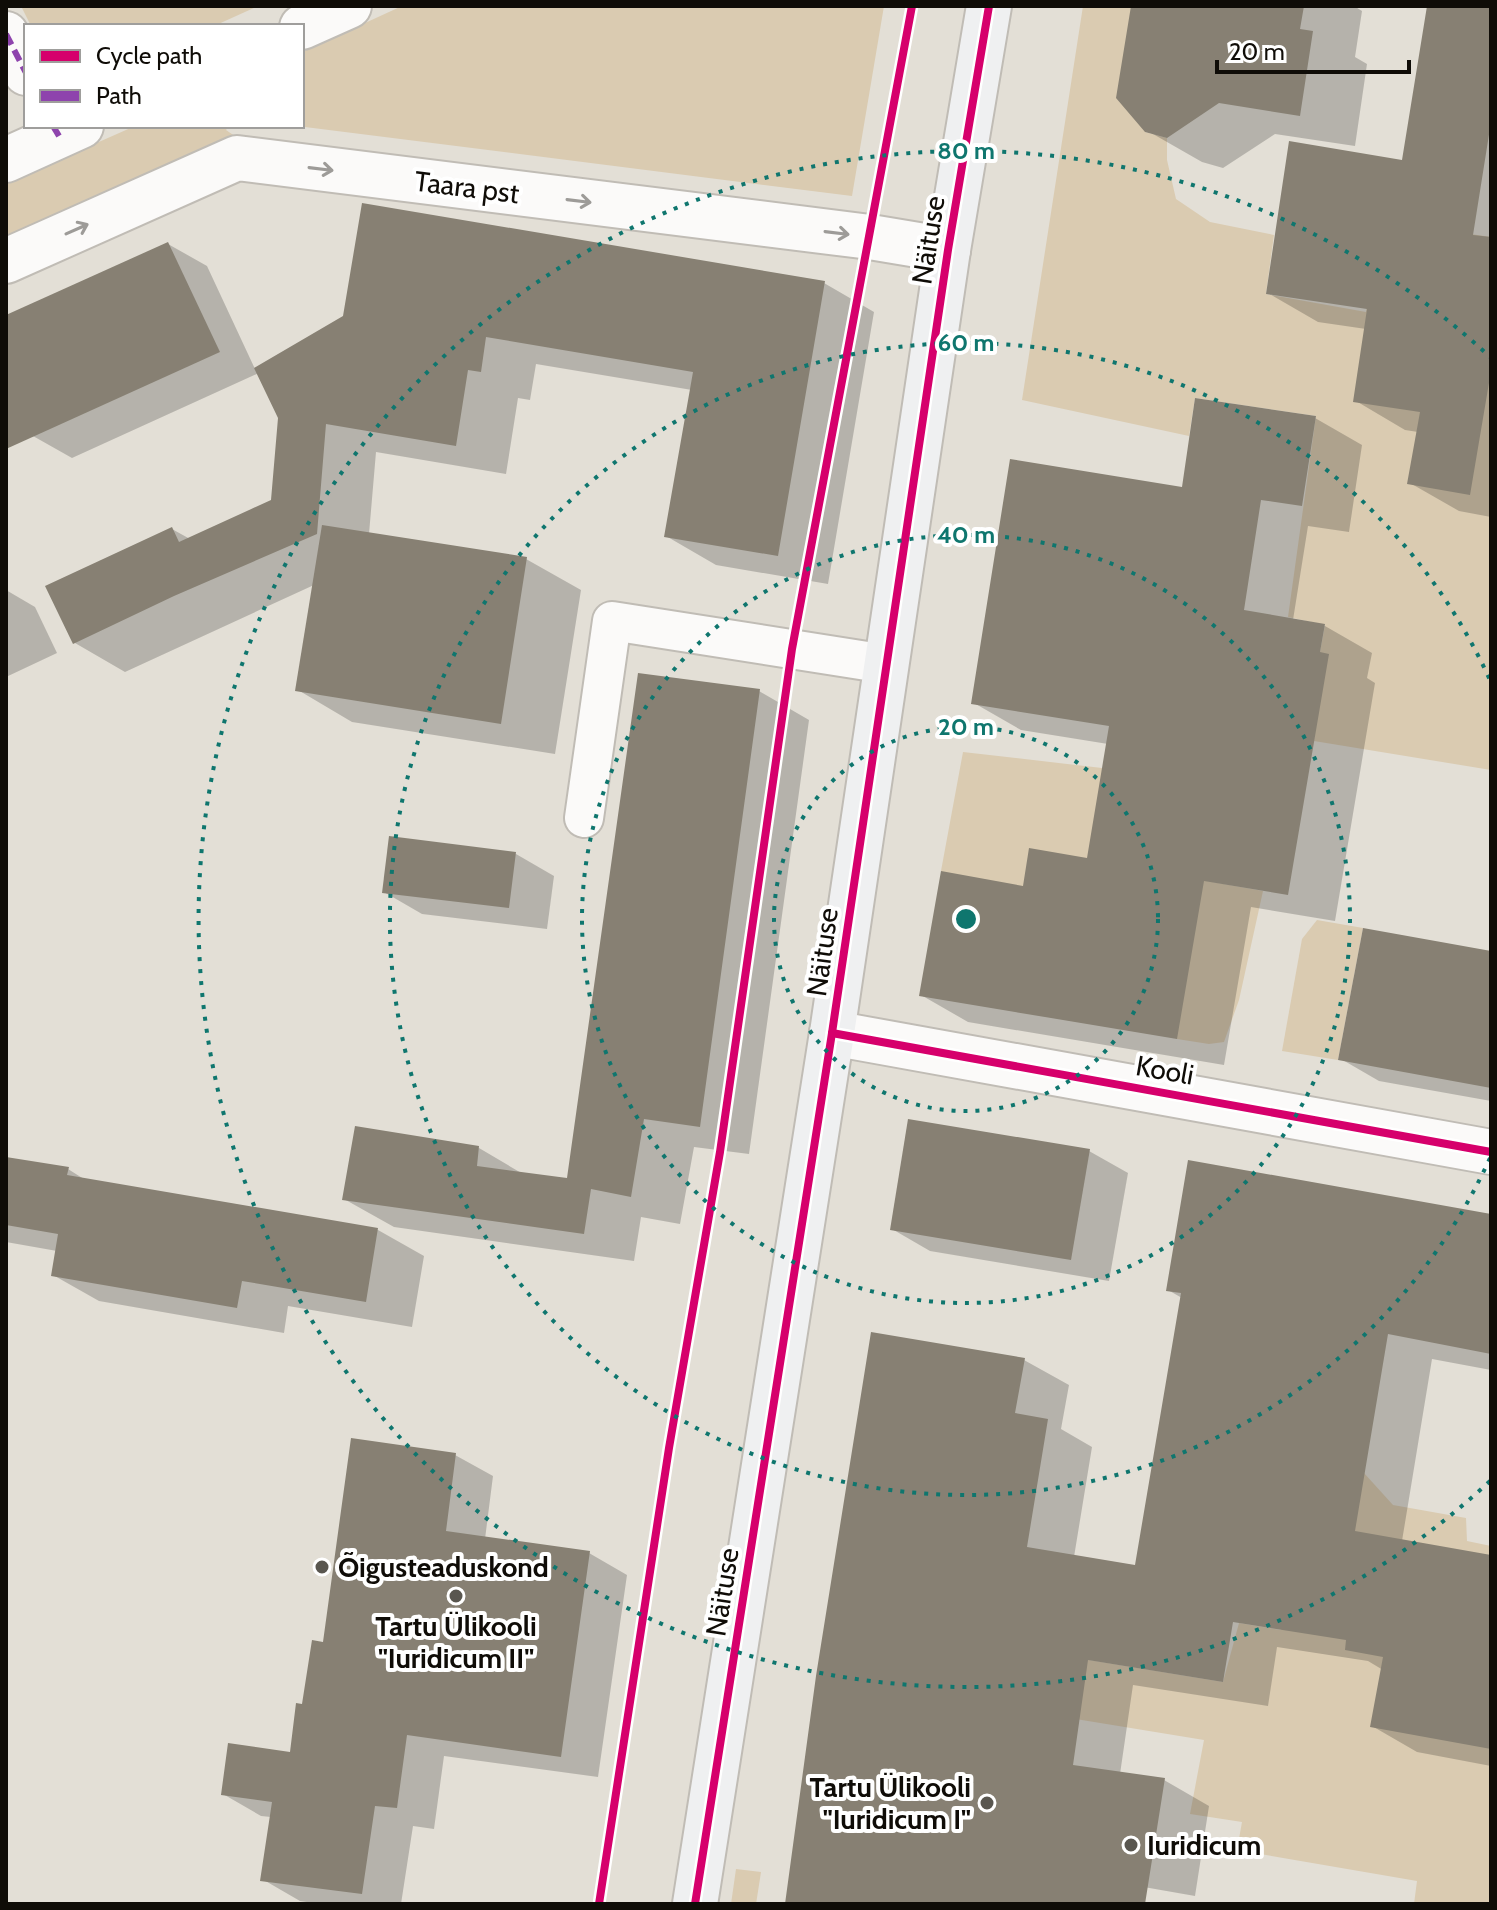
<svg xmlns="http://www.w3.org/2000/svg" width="1497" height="1910" font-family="Cabin,sans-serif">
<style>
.green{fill:#dacbb1}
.shadow{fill:#0003}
.building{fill:#878073}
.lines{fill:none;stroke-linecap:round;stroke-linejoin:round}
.lane-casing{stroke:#c0bcb5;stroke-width:42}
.street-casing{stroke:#c0bcb5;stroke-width:48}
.secondary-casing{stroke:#c0bcb5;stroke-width:48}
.lane{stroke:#fbfaf9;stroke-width:38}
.street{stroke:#fbfaf9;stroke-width:44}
.secondary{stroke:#eff0f1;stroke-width:44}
.quiet{stroke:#8e44ad;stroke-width:6;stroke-dasharray:12 6;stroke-linecap:butt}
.cycleway-casing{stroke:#fff;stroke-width:13}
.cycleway{stroke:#d6006c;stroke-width:8}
.oneway{stroke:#9d9b98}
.ring{fill:none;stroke:#0f766e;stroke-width:4;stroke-dasharray:4 8}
.poi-dot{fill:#59564f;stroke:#fff;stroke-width:3}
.labels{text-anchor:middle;stroke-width:8;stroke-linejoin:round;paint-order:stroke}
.street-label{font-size:28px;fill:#0f0c07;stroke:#fff}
.poi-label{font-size:28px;font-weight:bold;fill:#0f0c07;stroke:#fff;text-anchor:start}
.centre{fill:#0f766e;stroke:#fff;stroke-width:4}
.ring-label{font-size:24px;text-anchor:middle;font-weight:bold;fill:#0f766e;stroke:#fff;stroke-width:8;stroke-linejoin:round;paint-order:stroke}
</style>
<rect width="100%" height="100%" fill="#e3dfd6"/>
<g class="green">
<path d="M21 6H258L214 26H31Z"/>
<path d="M402 6H884L852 196 297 126H302V52Z"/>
<path d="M1083 6H1263L1145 132 1167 138V160L1176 199 1210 222 1274 235 1266 294 1366 312 1380 221 1491 237V770L1314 741 1320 652 1325 625 1288 617 1316 416 1195 398 1189 436 1022 400Z"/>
<path d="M135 126H229L226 130 239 139 6 239V183Z"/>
<path d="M963 752 1102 768 1207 881 1263 891 1239 1000 1224 1042 1209 1044 1177 1039 941 871Z"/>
<path d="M1317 920 1363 928 1338 1060 1282 1051 1302 939Z"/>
<path d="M1364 1473 1393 1505 1466 1518 1467 1541 1491 1546V1904H1414L1417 1881 1237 1850 1242 1822 1190 1814 1204 1740 1033 1712 1083 1659 1223 1682 1239 1623 1281 1630Z"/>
<path d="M736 1869 761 1872 756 1904H731Z"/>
</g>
<g class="shadow">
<path d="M1133 6H1354L1362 11 1355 57 1367 64 1355 146 1275 134 1223 168 1202 162 1146 130Z"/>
<path d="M1429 6H1491V517L1459 511 1410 483 1418 432 1405 430 1356 401 1366 329 1318 322 1268 293 1403 162Z"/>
<path d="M168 244 207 266 255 369 345 317 824 283 874 312 828 584 716 565 666 536 692 390 536 364 530 400 518 398 506 474 376 452 369 534 526 559 581 590 555 754 352 722 298 690 314 585 125 672 75 643 172 529 190 539 273 502 280 418 259 373 72 458 33 436 6 378V317Z"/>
<path d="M1315 418 1362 445 1349 532 1308 526 1293 620 1325 626 1372 653 1367 678 1375 683 1335 921 1251 907 1224 1065 968 1022 921 995 1024 888 1089 860 1108 744 1021 730 974 703 1184 489Z"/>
<path d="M6 590 35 607 57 653 6 677Z"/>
<path d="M759 691 809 720 749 1154 694 1147 680 1224 641 1217 634 1261 394 1227 344 1199 479 1148 523 1174 569 1180Z"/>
<path d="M516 854 554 876 547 929 422 914 384 892Z"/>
<path d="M1491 953V1101L1379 1081 1341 1059Z"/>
<path d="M1089 1151 1128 1173 1109 1281 930 1251 892 1229Z"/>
<path d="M6 1159 68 1169 87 1181 378 1230 424 1256 412 1327 288 1306 284 1333 99 1301 53 1275 57 1251 6 1242Z"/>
<path d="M1491 1217V1370L1432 1359 1402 1541 1491 1557V1766L1417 1752 1372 1726 1383 1670 1368 1661 1277 1647 1268 1706 1133 1685 1120 1774 1164 1780 1209 1806 1195 1896 1064 1873 1058 1904H787L1024 1360 1069 1385 1061 1429 1092 1447 1074 1557 1136 1567 1182 1298 1168 1290Z"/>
<path d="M455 1455 493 1476 485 1539 589 1553 627 1575 598 1777 444 1756 434 1829 413 1826 401 1904H320L300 1901 262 1879 271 1817 261 1816 223 1794 291 1754 324 1644Z"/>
</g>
<g class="building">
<path d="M1131 6H1304L1300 29 1313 31 1300 116 1219 103 1167 138 1145 132 1116 98Z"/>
<path d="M1427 6H1491V122L1473 235 1491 237V371L1470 495 1407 484 1420 412 1353 402 1367 309 1266 294 1289 141 1402 160Z"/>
<path d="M362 203 825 281 778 556 664 537 693 372 486 337 481 372 468 370 456 446 326 424 317 534 174 596 73 644 45 586 172 527 179 542 271 500 278 418 254 368 343 316Z"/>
<path d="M168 242 220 352 6 449V315Z"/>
<path d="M1195 398 1316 416 1302 506 1261 500 1244 610 1325 624 1320 652 1329 654 1288 895 1204 881 1177 1039 919 996 941 871 1023 886 1029 848 1087 858 1109 726 971 704 1010 459 1182 487Z"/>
<path d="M322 525 527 557 501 724 295 691Z"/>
<path d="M638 673 760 689 700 1127 644 1119 631 1197 591 1189 584 1234 342 1200 355 1126 479 1146 477 1166 567 1178Z"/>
<path d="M389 836 516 852 509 908 382 893Z"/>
<path d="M1363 928 1491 951V1088L1338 1060Z"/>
<path d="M908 1119 1090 1149 1071 1260 890 1230Z"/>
<path d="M6 1157 69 1167 67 1175 378 1228 366 1302 242 1281 237 1308 51 1276 58 1234 6 1225Z"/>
<path d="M1188 1160 1491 1214V1354L1388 1334 1355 1531 1491 1555V1749L1370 1727 1383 1657 1345 1650 1346 1640 1233 1622 1223 1682 1088 1660 1073 1765 1165 1778 1145 1904H785L816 1676 871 1332 1025 1358 1015 1413 1048 1419 1027 1547 1135 1565 1181 1293 1166 1291Z"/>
<path d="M351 1438 456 1453 446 1531 590 1551 561 1757 407 1735 397 1808 375 1806 362 1894 260 1881 272 1802 221 1795 228 1743 290 1752 296 1703 302 1704 312 1640 323 1642Z"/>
</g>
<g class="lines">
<defs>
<path id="lane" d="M584 818 612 621 886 664"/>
<g id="street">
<path d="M302 27 349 6"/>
<path d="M6 34 26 73"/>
<path d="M6 160 81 126"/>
<path d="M6 261 237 158 870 237 948 250"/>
<path d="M832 1033 1491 1152"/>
</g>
<path id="secondary" d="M695 1904 832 1033 948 250 989 6"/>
</defs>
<use href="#lane" class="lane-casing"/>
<use href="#street" class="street-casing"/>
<use href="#secondary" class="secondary-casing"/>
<use href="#lane" class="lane"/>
<use href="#street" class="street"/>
<use href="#secondary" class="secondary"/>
<g class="quiet">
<path d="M6 34 26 73"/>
<path d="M53 126 59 136"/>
</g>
<defs>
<g id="cycleway">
<path d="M832 1033 1491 1152"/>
<path d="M599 1904 669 1448 720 1152 792 649 912 6"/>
<path d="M695 1904 832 1033 948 250 989 6"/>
</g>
</defs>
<use href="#cycleway" class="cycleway-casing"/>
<use href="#cycleway" class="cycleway"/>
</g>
<defs><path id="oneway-shaft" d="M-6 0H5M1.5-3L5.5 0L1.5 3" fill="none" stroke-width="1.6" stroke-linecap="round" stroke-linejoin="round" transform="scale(2)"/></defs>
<g class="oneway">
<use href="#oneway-shaft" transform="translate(321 169) rotate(7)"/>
<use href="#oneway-shaft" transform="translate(579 201) rotate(7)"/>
<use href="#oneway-shaft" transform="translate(77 229) rotate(-24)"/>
<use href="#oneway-shaft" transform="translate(837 233) rotate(7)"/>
</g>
<g class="ring">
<circle cx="966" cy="919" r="192"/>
<circle cx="966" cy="919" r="384"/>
<path d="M1490 1158A576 576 0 1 1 1490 680"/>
<path d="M1490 1481A768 768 0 1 1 1490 357"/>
</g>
<g class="poi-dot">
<circle cx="322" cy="1567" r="8"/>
<circle cx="456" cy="1596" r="8"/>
<circle cx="987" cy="1803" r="8"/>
<circle cx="1131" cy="1845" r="8"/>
</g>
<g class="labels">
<g class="street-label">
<text transform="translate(467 187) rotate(7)" y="10">Taara pst</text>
<text transform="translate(928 240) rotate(-81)" y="10">Näituse</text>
<text transform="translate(822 952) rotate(-82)" y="10">Näituse</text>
<text transform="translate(1165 1070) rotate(10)" y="10">Kooli</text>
<text transform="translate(722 1592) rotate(-81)" y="10">Näituse</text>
</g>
<g class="poi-label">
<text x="338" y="1577">Õigusteaduskond</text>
<text x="456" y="1636" text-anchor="middle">Tartu Ülikooli<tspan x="456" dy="32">"Iuridicum II"</tspan></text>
<text x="971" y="1797" text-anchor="end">Tartu Ülikooli<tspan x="971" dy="32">"Iuridicum I"</tspan></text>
<text x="1147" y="1855">Iuridicum</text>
</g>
</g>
<circle cx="966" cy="919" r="12" class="centre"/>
<g class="ring-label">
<text x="966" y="159">80 m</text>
<text x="966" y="351">60 m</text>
<text x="966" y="543">40 m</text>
<text x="966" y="735">20 m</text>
</g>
<rect width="1497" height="1910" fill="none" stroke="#0f0c07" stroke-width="16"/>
<rect x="24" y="24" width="280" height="104" fill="#ffffff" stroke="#9f9e9c" stroke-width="2"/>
<rect x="40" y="50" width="40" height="12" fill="#d6006c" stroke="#9f9e9c" stroke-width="2"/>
<text x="96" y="64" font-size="24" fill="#0f0c07">Cycle path</text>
<rect x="40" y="90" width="40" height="12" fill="#8e44ad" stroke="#9f9e9c" stroke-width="2"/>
<text x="96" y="104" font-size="24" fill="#0f0c07">Path</text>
<path d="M1217 60v12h192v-12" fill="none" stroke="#0f0c07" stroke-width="4"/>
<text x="1229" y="60" font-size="24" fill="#0f0c07" stroke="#ffffff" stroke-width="6" paint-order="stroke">20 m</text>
</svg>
